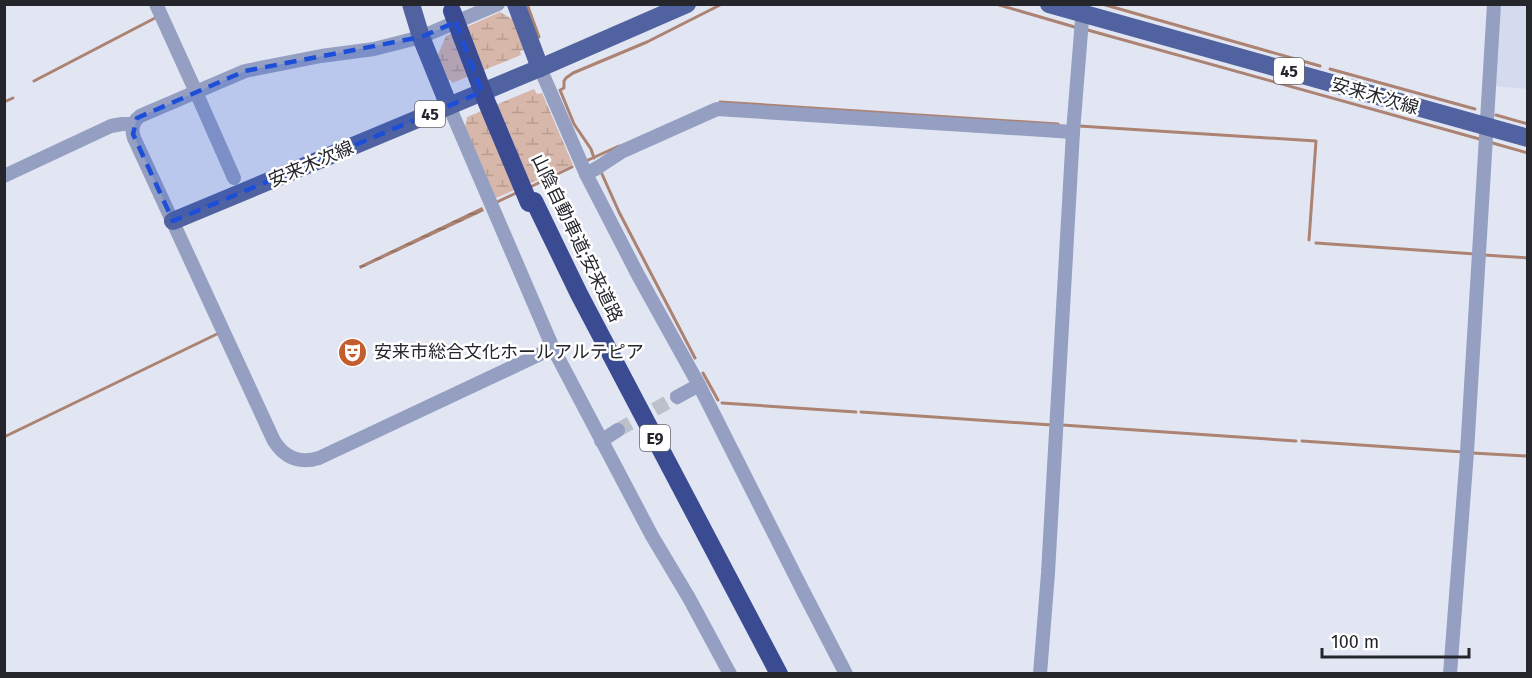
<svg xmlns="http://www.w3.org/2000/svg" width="1532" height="678" font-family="'Fira Sans','Noto Sans JP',sans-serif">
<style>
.built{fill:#d4dbee}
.wetland{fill:url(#wetland-marsh)}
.water{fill:url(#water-rules)}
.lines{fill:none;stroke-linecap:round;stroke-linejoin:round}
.stream{stroke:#ac8372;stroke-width:3}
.minor-tunnel{stroke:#bcc0cb;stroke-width:14;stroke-dasharray:14 7;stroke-linecap:butt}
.minor{stroke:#949fc2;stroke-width:14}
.major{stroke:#50629f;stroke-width:18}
.highway{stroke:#3a4b91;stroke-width:18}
.highway-bridge{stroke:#3a4b91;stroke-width:18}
.marked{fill:#1d4ed8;fill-opacity:0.2;stroke:#1d4ed8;stroke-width:4.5;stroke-dasharray:12 8;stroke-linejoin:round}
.labels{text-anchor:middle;stroke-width:5;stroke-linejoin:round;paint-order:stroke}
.shield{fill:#fff;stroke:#66676b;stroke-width:1.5}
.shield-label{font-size:16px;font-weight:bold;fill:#24262b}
.street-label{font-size:18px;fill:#24262b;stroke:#fff}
.poi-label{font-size:18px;fill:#24262b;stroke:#fff;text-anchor:start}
</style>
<defs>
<pattern id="wetland-marsh" width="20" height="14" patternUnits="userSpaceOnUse" patternTransform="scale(1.5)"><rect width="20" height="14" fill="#d7b7aa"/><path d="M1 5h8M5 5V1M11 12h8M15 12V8" fill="none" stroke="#b89d92"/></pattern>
<pattern id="water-rules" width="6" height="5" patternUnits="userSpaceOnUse" patternTransform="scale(1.5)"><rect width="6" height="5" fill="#ac8372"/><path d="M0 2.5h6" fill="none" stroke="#8c6b5e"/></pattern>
</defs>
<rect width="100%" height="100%" fill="#e2e6f3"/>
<path class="built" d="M1499 5H1527V89L1493 86Z"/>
<g class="wetland">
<path d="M500 12 516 21 527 49 520 51 521 55 452 83 451 80 447 81 437 57 446 36Z"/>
<path d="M534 89 537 94 542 93 573 165 496 198 465 127 467 117Z"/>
</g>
<path class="water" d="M482 207 484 211 360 269 359 266Z"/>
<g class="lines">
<g class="stream">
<path d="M527 4 539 37"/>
<path d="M996 4 1078 28"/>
<path d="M1102 4 1320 66"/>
<path d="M1084 29 1483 140"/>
<path d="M1330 69 1475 109"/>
<path d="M34 81 157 17"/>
<path d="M4 102 13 98"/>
<path d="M720 102 1058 124"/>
<path d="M1496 115 1528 124"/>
<path d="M1079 126 1316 141 1309 240"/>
<path d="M1489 142 1528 153"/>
<path d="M594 158 591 149 574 124 560 90 564 88V81L566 78 573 73 647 42 722 4"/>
<path d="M586 161 619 146"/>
<path d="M602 174 619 212 695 358"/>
<path d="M528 188 572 167"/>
<path d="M497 202 516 193"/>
<path d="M1316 243 1475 254"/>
<path d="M1484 255 1528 258"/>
<path d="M703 373 718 400"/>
<path d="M722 403 856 412"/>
<path d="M861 412 1052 425"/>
<path d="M1062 425 1296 441"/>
<path d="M4 437 217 334"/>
<path d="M1302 441 1463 452"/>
<path d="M1472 453 1528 456"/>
</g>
<path class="minor-tunnel" d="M618 430 677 397"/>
<g class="minor">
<path d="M156 4 196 92 245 71 321 56 374 49 421 37 498 4"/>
<path d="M540 68 586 174 638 275 699 385 803 591 846 674"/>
<path d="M449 106 553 348 652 536 689 598 730 674"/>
<path d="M586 174 597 168 623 151 717 109 1073 132"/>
<path d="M4 176 111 126 122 124H133"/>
<path d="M234 178 196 92 140 116C132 122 131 129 134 138L274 441C285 458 299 464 319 458L553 348"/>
<path d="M677 397 699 385"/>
<path d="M601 441 618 430"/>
<path d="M1040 674 1048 573 1073 132 1083 7"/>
<path d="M1450 674 1467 452 1494 4"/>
</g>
<g class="major">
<path d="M411 4 421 37 449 106"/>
<path d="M516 4 540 68"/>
<path d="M1049 4 1528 138"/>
<path d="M173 221 540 68 687 4"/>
</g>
<path class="highway" d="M534 201 579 294 779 674"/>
<path class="highway-bridge" d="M452 11 487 103 529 203"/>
</g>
<path class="marked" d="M456 22 482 92 173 221 133 134 137 118 245 71 421 37Z"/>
<defs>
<symbol id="theatre-disc" viewBox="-11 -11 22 22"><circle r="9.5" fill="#c35d2e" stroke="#fff"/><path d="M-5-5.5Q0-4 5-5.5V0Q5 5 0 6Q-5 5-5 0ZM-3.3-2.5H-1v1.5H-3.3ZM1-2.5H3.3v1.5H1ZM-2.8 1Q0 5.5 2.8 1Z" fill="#fff"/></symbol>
</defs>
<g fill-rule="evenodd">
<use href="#theatre-disc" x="336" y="336" width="33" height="33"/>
</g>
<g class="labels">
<g class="shield">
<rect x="1274" y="58" width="30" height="26" rx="4.5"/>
<rect x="415" y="101" width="30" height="26" rx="4.5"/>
<rect x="640" y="425" width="30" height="26" rx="4.5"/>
</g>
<g class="shield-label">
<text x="1289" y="77">45</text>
<text x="430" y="120">45</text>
<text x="655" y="444">E9</text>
</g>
<g class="street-label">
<text transform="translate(1375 96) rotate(16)" y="6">安来木次線</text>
<text transform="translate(311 164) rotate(-23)" y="6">安来木次線</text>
<text transform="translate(577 238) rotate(64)" y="6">山陰自動車道;安来道路</text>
</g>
<g class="poi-label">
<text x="374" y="358">安来市総合文化ホールアルテピア</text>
</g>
</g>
<rect width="1532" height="678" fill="none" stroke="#24262b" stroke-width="12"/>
<path d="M1322 648v9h147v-9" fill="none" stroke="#24262b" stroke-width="3"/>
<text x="1331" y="648" font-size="18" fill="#24262b" stroke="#ffffff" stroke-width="4.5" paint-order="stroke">100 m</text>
</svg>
